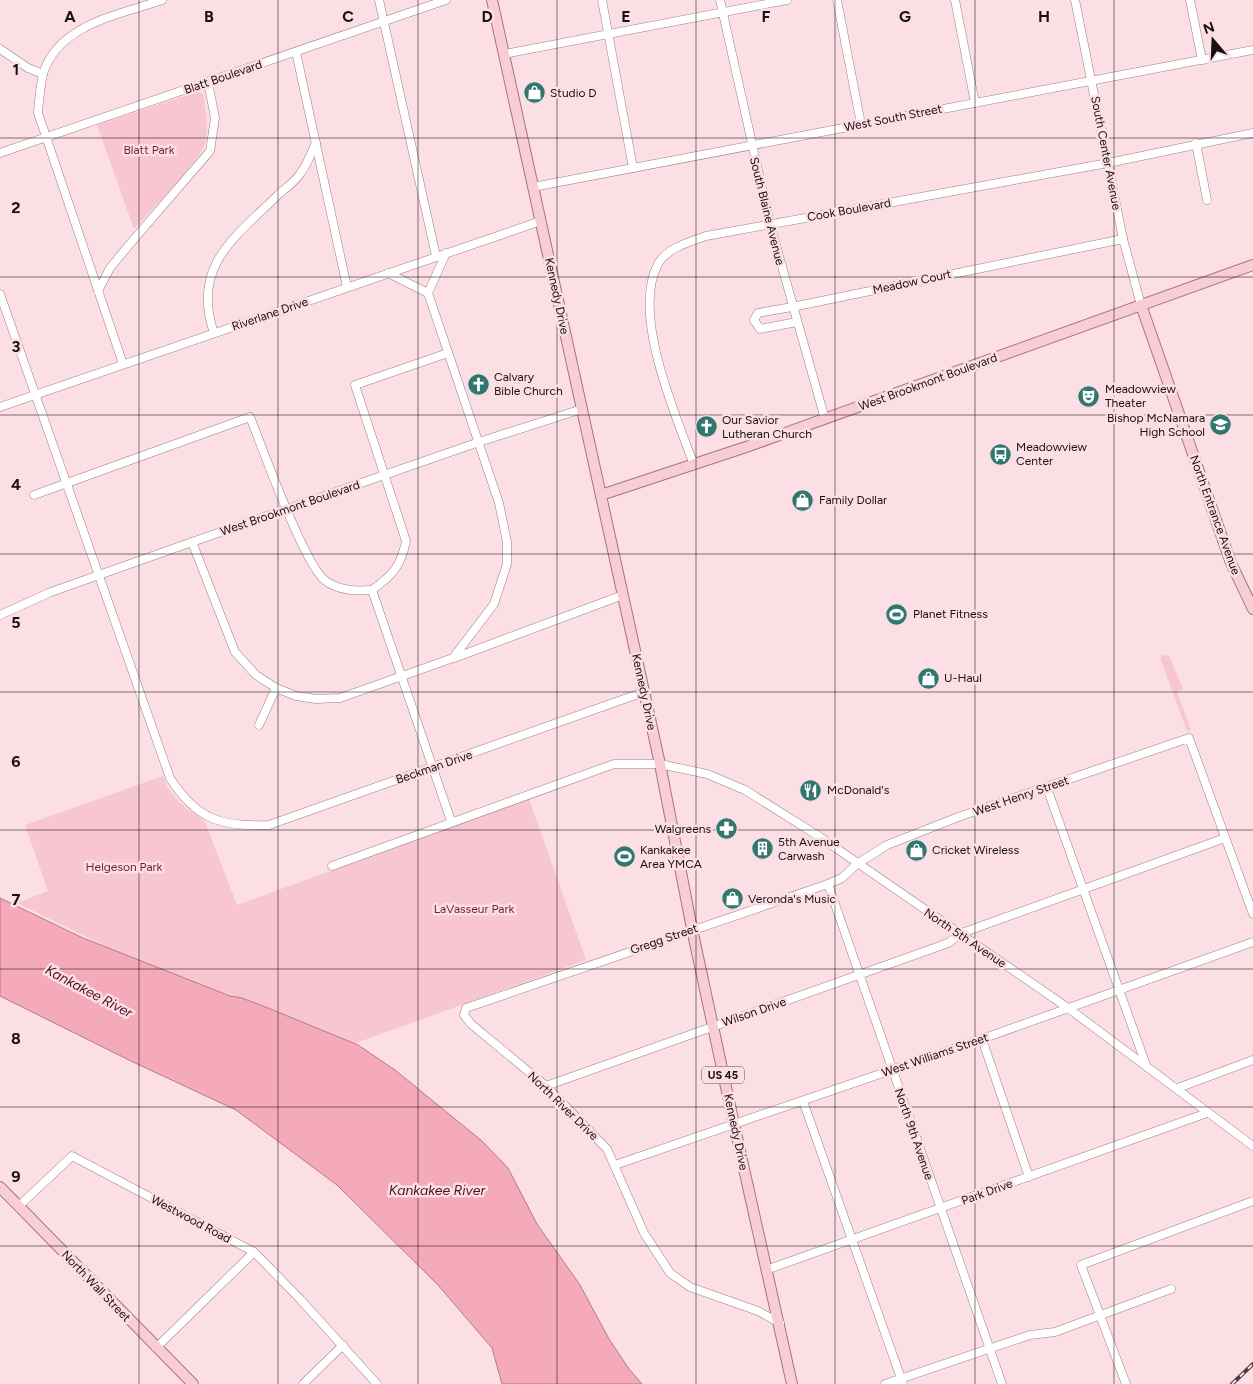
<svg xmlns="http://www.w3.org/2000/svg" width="1253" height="1384" font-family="Figtree,sans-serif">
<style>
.green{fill:#f8c6d0}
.water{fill:#f5aaba;stroke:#b37b87}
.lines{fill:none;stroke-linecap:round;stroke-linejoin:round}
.minor-casing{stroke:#9d7f85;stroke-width:9}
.major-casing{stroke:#a7747f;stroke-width:12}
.minor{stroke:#fff;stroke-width:8}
.major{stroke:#f8cdd6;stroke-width:10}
.rail-casing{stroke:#4d3e41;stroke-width:4}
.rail{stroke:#fbdfe5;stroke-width:2;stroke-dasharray:5.5;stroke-linecap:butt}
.grid{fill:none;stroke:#190e10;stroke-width:1;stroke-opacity:0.55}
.labels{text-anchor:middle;stroke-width:5;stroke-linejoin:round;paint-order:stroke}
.shield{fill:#fbdfe5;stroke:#5d4d50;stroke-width:1}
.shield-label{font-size:11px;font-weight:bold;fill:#190e10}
.street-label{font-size:12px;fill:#190e10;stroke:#fbdfe5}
.poi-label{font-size:12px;fill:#190e10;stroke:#fbdfe5;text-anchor:start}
.park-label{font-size:12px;fill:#711d39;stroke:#fbdfe5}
.water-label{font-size:14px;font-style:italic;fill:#4d0d23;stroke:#fbdfe5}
.grid-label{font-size:16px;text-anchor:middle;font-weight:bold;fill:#190e10;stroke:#fbdfe5;stroke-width:5;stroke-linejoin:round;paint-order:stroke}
</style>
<rect width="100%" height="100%" fill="#fbdfe5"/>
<g class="green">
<path d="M199 91C205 95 204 101 205 108 207 119 208 132 205 143 198 164 150 211 134 229L97 125Z"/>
<path d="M1163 655 1169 656 1183 689 1177 692 1191 730 1187 731 1160 658Z"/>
<path d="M163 776 168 788 179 802 205 822 237 905 529 799 586 960 345 1047 302 1022 241 998 205 988 111 949 17 903 48 891 25 825Z"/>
</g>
<path class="water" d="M0 898 83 938 230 996 242 998 268 1008 358 1045 395 1070 482 1141 508 1168 537 1224 580 1285 609 1339 629 1369 642 1384H502L492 1348 438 1285 337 1185 236 1110 133 1062 0 996Z"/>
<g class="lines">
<defs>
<g id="minor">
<path d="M379 0 436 256"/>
<path d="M602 0 633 168"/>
<path d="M720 0 770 224 825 419"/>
<path d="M837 0 861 124"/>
<path d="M955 0 975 103"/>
<path d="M1075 0 1123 239 1141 305"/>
<path d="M1190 0 1202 60"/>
<path d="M0 49 28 68 43 74"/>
<path d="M296 52 347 287"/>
<path d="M504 54 787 0"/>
<path d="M1196 143 1207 200"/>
<path d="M0 153 446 0"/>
<path d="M533 187 1253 50"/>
<path d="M98 291 110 268 129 245 210 151 215 118 208 82"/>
<path d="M428 293 446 253"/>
<path d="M0 294 170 778C197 820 221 827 269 825L644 692"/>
<path d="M797 322 760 329 754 320 758 313 792 307 1123 239"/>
<path d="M214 333C191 266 235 237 278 195 285 188 295 182 300 174 307 165 311 153 316 143"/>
<path d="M123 364 38 113C39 100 40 87 43 74 58 24 119 15 162 0"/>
<path d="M0 407 541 221"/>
<path d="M694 465C676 416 631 314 658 264 667 248 689 242 706 236L1108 163 1253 133"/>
<path d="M34 495 250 417C262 447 306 570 327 582 342 591 356 591 372 590"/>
<path d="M192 542 235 652 256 675 276 688 296 696 316 699 340 698 453 658 494 604 507 564V542L499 503 428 293 388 273"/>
<path d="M372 590C392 576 401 566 406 541L355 385 448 353"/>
<path d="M372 590 451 821"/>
<path d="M0 615 51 592 192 542 479 442 582 409"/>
<path d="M454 658 623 595"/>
<path d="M259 725 276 688"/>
<path d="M1047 788 1146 1065"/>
<path d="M332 866 614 764H660L707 774 745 790 820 837 1068 1008 1253 1146"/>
<path d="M828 884 1002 1384"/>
<path d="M982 1039 1029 1177"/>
<path d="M546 1086 940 946 950 942 959 934 1225 838"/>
<path d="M1178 1088 1253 1060"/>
<path d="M803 1101 903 1384"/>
<path d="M615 1165 982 1039 1253 942"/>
<path d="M19 1206 72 1156 254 1252 300 1299 377 1384"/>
<path d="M766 1270 1207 1113"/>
<path d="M780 1323 758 1311 690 1287 670 1273 644 1233 607 1149 546 1086 471 1024 464 1015 466 1008 828 884 842 878 857 864 887 845 961 816 1189 738 1253 914"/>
<path d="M156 1348 254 1252"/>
<path d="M303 1384 343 1345"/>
<path d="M885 1384 1030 1335 1055 1332 1171 1289"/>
<path d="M1126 1384 1081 1265 1253 1201"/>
</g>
<g id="major">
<path d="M492 0 660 764 692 929 734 1124 792 1384"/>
<path d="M1141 305 1231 563 1253 609"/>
<path d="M601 495 746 447 1253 265"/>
<path d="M0 1187 193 1384"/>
</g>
</defs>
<use href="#minor" class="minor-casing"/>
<use href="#major" class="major-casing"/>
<use href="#minor" class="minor"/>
<use href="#major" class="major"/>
<defs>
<path id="rail" d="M1232 1384 1253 1364"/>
</defs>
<use href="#rail" class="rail-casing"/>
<use href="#rail" class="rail"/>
</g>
<path class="grid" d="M139 0V1384M278 0V1384M418 0V1384M557 0V1384M696 0V1384M835 0V1384M975 0V1384M1114 0V1384M0 138H1253M0 277H1253M0 415H1253M0 554H1253M0 692H1253M0 830H1253M0 969H1253M0 1107H1253M0 1246H1253"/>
<defs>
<symbol id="shop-disc" viewBox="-11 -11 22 22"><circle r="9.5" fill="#30776f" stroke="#fbdfe5"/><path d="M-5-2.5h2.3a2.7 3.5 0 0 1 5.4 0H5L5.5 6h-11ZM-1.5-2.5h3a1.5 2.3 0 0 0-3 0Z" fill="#fff"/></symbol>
<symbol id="church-disc" viewBox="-11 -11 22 22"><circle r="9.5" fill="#30776f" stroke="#fbdfe5"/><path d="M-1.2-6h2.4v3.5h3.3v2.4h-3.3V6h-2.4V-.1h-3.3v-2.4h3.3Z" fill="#fff"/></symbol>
<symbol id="theatre-disc" viewBox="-11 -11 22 22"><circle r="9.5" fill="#30776f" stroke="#fbdfe5"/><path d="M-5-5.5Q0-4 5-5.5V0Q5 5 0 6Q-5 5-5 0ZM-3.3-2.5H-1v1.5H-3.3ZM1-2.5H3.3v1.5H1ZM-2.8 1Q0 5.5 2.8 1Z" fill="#fff"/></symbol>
<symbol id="school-disc" viewBox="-11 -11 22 22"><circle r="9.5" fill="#30776f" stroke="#fbdfe5"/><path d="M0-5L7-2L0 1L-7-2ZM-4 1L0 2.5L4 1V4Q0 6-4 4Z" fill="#fff"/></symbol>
<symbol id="bus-disc" viewBox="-11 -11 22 22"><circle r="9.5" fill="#30776f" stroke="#fbdfe5"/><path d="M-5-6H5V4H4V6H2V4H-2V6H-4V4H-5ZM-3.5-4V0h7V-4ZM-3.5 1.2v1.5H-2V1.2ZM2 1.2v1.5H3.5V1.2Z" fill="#fff"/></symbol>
<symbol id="stadium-disc" viewBox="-11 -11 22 22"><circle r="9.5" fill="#30776f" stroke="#fbdfe5"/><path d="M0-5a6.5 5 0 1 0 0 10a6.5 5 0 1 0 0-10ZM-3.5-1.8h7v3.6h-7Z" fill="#fff"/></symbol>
<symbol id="restaurant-disc" viewBox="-11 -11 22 22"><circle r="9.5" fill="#30776f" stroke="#fbdfe5"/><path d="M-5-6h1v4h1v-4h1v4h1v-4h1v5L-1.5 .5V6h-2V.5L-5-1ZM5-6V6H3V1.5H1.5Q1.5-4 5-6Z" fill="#fff"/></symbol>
<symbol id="pharmacy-disc" viewBox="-11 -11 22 22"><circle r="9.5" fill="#30776f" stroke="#fbdfe5"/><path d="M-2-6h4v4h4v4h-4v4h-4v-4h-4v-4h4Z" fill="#fff"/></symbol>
<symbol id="building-disc" viewBox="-11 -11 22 22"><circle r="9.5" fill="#30776f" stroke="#fbdfe5"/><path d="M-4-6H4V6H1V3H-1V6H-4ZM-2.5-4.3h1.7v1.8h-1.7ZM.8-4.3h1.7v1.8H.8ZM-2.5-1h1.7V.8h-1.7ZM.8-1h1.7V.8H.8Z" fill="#fff"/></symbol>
</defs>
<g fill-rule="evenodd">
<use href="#shop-disc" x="522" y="80" width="25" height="25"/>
<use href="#church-disc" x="466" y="372" width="25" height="25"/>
<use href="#theatre-disc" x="1076" y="384" width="25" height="25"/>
<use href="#school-disc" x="1208" y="412" width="25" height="25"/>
<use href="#church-disc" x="694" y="414" width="25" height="25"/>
<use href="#bus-disc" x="988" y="442" width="25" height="25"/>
<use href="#shop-disc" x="790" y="488" width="25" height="25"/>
<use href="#stadium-disc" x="884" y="602" width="25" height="25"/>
<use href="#shop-disc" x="916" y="666" width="25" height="25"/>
<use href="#restaurant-disc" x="798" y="778" width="25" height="25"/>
<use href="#pharmacy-disc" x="714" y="816" width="25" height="25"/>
<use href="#building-disc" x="750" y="836" width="25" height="25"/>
<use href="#shop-disc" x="904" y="838" width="25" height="25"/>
<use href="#stadium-disc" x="612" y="844" width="25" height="25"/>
<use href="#shop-disc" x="720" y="886" width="25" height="25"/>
</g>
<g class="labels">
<rect class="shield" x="702" y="1066.5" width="42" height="17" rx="4"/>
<g class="shield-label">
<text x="723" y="1079">US 45</text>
</g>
<g class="street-label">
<text transform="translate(223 77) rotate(-19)" y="4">Blatt Boulevard</text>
<text transform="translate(893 118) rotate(-11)" y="4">West South Street</text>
<text transform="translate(1106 153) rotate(79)" y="4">South Center Avenue</text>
<text transform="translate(849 210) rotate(-10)" y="4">Cook Boulevard</text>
<text transform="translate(767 211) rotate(76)" y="4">South Blaine Avenue</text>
<text transform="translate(912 282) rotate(-12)" y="4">Meadow Court</text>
<text transform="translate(557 296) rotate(78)" y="4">Kennedy Drive</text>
<text transform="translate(270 314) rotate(-19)" y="4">Riverlane Drive</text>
<text transform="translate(928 382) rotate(-20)" y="4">West Brookmont Boulevard</text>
<text transform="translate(290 508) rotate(-19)" y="4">West Brookmont Boulevard</text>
<text transform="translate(1215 515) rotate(70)" y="4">North Entrance Avenue</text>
<text transform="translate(644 692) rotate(78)" y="4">Kennedy Drive</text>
<text transform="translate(434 767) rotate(-19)" y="4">Beckman Drive</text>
<text transform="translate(1021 796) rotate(-19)" y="4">West Henry Street</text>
<text transform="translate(965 938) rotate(34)" y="4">North 5th Avenue</text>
<text transform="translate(664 939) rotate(-19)" y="4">Gregg Street</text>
<text transform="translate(754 1012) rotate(-19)" y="4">Wilson Drive</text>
<text transform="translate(935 1055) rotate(-19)" y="4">West Williams Street</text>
<text transform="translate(563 1106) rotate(44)" y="4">North River Drive</text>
<text transform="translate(736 1132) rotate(78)" y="4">Kennedy Drive</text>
<text transform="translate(914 1134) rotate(71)" y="4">North 9th Avenue</text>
<text transform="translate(987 1192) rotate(-20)" y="4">Park Drive</text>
<text transform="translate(191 1219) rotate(28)" y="4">Westwood Road</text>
<text transform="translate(96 1286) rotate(46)" y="4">North Wall Street</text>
</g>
<g class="poi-label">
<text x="550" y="97">Studio D</text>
<text x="494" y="381">Calvary<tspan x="494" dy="14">Bible Church</tspan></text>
<text x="1105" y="393">Meadowview<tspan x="1105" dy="14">Theater</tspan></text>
<text x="1205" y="422" text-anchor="end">Bishop McNamara<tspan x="1205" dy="14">High School</tspan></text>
<text x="722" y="424">Our Savior<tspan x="722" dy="14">Lutheran Church</tspan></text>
<text x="1016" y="451">Meadowview<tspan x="1016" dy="14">Center</tspan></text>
<text x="819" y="504">Family Dollar</text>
<text x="913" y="618">Planet Fitness</text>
<text x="944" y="682">U-Haul</text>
<text x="827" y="794">McDonald's</text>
<text x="711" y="833" text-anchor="end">Walgreens</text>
<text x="778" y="846">5th Avenue<tspan x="778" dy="14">Carwash</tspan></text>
<text x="640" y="854">Kankakee<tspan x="640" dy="14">Area YMCA</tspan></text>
<text x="932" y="854">Cricket Wireless</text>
<text x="748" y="903">Veronda's Music</text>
</g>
<g class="park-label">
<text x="149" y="154">Blatt Park</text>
<text x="124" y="871">Helgeson Park</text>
<text x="474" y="913">LaVasseur Park</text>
</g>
<g class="water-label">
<text transform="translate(89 991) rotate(28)" y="5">Kankakee River</text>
<text x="437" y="1195">Kankakee River</text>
</g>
</g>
<g class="grid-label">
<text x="70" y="22">A</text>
<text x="209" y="22">B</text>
<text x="348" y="22">C</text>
<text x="487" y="22">D</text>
<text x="626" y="22">E</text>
<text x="766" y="22">F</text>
<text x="905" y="22">G</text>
<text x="1044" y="22">H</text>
<text x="16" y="75">1</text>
<text x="16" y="213">2</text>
<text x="16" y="352">3</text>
<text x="16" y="490">4</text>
<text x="16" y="628">5</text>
<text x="16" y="767">6</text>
<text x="16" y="905">7</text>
<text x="16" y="1044">8</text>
<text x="16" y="1182">9</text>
</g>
<g transform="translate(1213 40) rotate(341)" stroke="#fbdfe5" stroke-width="4" paint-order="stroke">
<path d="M0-4L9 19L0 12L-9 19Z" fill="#190e10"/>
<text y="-8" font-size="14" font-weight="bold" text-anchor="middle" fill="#190e10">N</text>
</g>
</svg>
